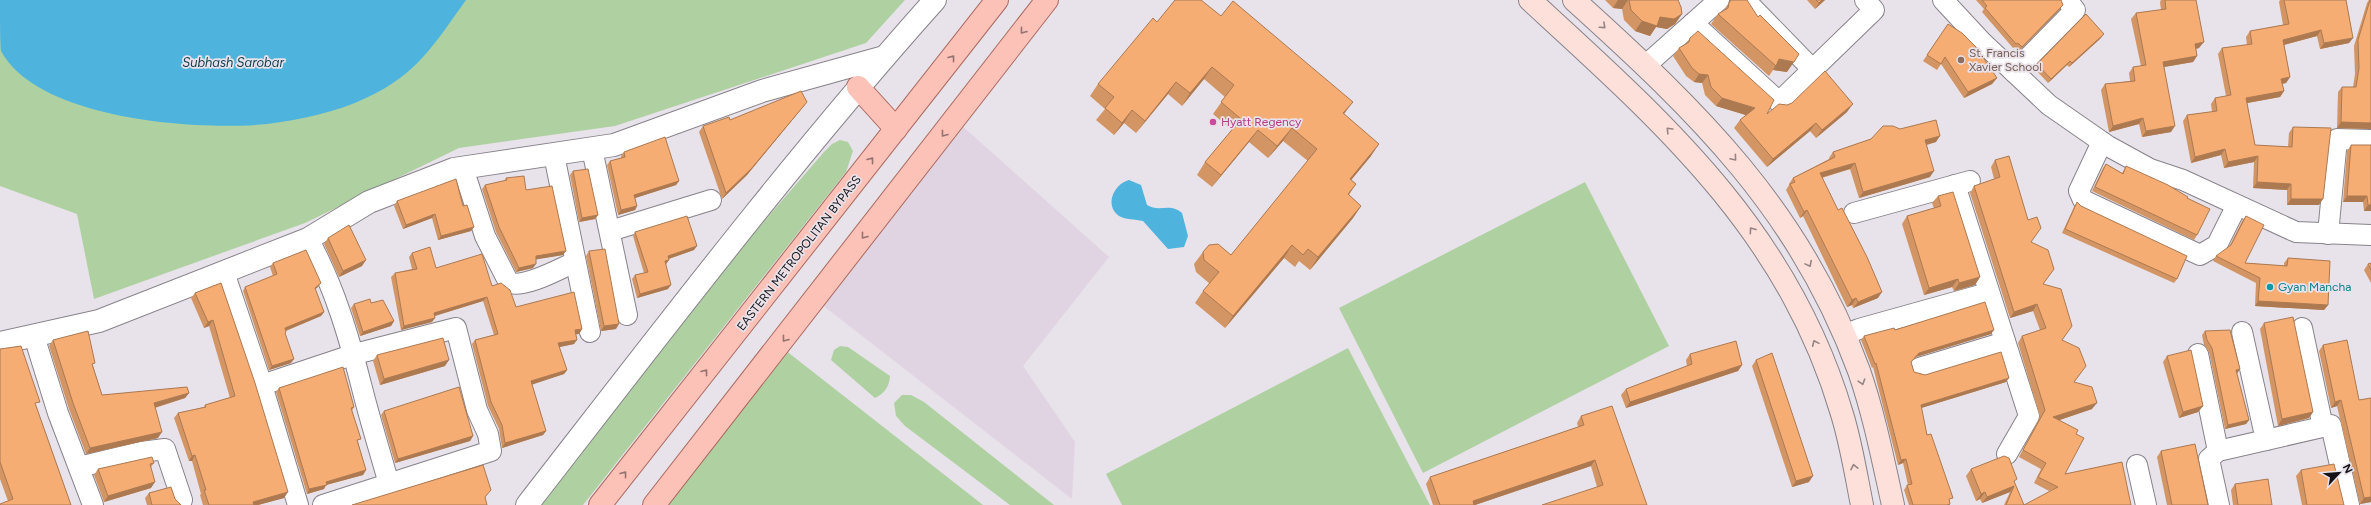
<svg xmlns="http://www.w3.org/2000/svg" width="2371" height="505" font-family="Figtree,sans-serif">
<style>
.built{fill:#e0d4e2}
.green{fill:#afd1a2}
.water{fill:#4eb4de}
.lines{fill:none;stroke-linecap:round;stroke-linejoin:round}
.minor-casing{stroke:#88838a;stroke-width:22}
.tertiary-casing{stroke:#88838a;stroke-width:24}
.secondary-casing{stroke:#88838a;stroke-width:24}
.primary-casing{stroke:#aa695f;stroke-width:24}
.minor{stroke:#fff;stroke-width:20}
.tertiary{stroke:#fff;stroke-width:22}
.secondary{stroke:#fee0db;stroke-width:22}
.primary{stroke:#fcc1b7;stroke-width:22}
.wall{fill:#d39564}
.shaded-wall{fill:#ac7951}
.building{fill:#f5ad74;stroke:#ac7951}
.oneway{stroke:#958482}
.oneway2{stroke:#94736f}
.education-dot{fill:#8d6e63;stroke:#e8e2ea;stroke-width:1.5}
.hotel-dot{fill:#d1479c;stroke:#e8e2ea;stroke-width:1.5}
.culture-dot{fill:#0f9aa8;stroke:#e8e2ea;stroke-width:1.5}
.labels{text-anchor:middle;stroke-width:3.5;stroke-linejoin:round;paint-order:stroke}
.education-label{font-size:12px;fill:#785e54;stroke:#e8e2ea;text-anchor:start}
.hotel-label{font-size:12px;fill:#b23c85;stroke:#e8e2ea;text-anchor:start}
.street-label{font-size:12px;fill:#151316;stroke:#e8e2ea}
.culture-label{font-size:12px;fill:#0d838f;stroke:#e8e2ea;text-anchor:start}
.water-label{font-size:13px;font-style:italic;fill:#0f3c4e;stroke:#e8e2ea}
</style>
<rect width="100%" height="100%" fill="#e8e2ea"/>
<path class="built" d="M961 125 1109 257 1023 366 1075 442 1072 499 821 304Z"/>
<g class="green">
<path d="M0 0H905L866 43 615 126 459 148 305 223 94 299 77 214 0 186Z"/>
<path d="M840 140 848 142 853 151 846 172 583 505H541L742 247 824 152 832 144Z"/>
<path d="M1585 182 1669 346 1423 473 1339 308Z"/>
<path d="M840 346 848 347 890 376C889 387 885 393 875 398L831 360 834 350Z"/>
<path d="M1348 348 1430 505H1122L1106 474Z"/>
<path d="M785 350 983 505H661Z"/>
<path d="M902 395H911L924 402 1054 505H1010L905 426 896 416 894 403Z"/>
</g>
<g class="water">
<path d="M0 0H466C435 43 417 75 366 98 337 112 299 120 267 124 198 131 38 120 1 51 0 42 0 11 0 0Z"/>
<path d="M1129 180 1141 185 1147 205C1160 213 1169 202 1182 213L1188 236 1184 247 1168 249 1143 221C1135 219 1126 220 1119 216 1104 205 1114 184 1129 180Z"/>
</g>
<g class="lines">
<defs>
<g id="minor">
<path d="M1745 0 1813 70"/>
<path d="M1943 0 1982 42 2049 105 2108 146 2150 169 2183 180 2296 232 2371 235"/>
<path d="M1693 23 1779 102 1874 10 1865 0"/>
<path d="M1646 65 1719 0"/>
<path d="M2014 72 2075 10 2067 0"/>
<path d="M2102 142 2079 191 2083 200 2200 255 2217 245 2237 205"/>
<path d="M592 149 627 315"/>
<path d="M554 155 590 332"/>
<path d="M463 168 485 236 509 283C526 288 559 269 575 262"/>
<path d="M1955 185 2029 416 2007 454"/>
<path d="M1854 213 1970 181"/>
<path d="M610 231 711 200"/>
<path d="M2328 234 2337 139 2371 140"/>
<path d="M308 239C334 285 349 337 362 388 370 420 380 452 389 484"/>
<path d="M224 272 262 385 355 354 456 328 477 410 488 434 491 451 323 505"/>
<path d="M2302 328 2323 427"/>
<path d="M2242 332 2266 440"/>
<path d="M1844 335 1859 329 1988 293"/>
<path d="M34 336 58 413 93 505"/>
<path d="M2198 354 2218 451"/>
<path d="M1919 368 2005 342"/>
<path d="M262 385 298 505"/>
<path d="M2137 465 2146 505"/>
<path d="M79 467 141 452 165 449 182 500"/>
<path d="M2219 505 2209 459 2218 451 2331 425 2349 505"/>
</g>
<g id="tertiary">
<path d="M0 343 99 321 308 239 369 202 454 169 614 145 762 91 884 57"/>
<path d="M527 505C660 334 791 161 935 0"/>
</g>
<g id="secondary">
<path d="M1530 0C1664 123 1788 231 1842 414 1851 443 1856 475 1862 505"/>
<path d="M1574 0C1698 112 1800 210 1859 371 1874 414 1883 460 1893 505"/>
</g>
<g id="primary">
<path d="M858 87 896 129"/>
<path d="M600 505 997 0"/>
<path d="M654 505 1047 0"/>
</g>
</defs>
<use href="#minor" class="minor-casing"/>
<use href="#tertiary" class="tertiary-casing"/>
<use href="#secondary" class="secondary-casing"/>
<use href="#primary" class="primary-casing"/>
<use href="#minor" class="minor"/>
<use href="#tertiary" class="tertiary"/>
<use href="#secondary" class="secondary"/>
<use href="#primary" class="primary"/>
</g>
<g class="wall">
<path d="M1605 0H1690H1678L1682 14 1675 24 1667 29 1656 27 1650 36 1635 31 1624 20 1622 9 1613 8Z"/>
<path d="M1731 0 1787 72 1773 70 1769 76 1711 24 1718 14 1723 12Z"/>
<path d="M1807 0H1825L1815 9Z"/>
<path d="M1976 0H2061L2060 9 2019 51 2015 47 2013 48 1982 12 1984 9Z"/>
<path d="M2161 0H2165L2199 48 2196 49 2197 56 2193 62 2164 67 2171 132 2142 137 2139 124 2109 132 2101 90 2105 84 2130 81 2129 73 2133 67 2141 66 2131 19 2136 13 2161 10 2160 2Z"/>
<path d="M2280 0H2346L2353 38 2349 43 2320 49 2317 36 2284 45 2290 77 2286 83 2282 84 2284 91 2280 97 2247 103 2255 145 2288 147 2289 133 2293 127 2319 205H2287V190L2253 188 2254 162 2224 168 2221 155 2191 163 2183 121 2187 115 2212 112 2211 104 2215 98 2226 96 2218 54 2222 48 2247 45 2246 37 2250 31 2283 25 2279 2Z"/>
<path d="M2369 0H2371V129L2337 128 2338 92 2342 87H2353L2355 74 2354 46 2367 3Z"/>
<path d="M1221 16 1344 114 1371 156 1351 180 1356 184 1349 195 1361 206 1353 218 1310 270 1299 261 1295 267 1284 258 1225 328 1195 303 1203 291 1210 284 1196 272 1194 264 1203 252 1231 255 1308 161 1283 141 1268 158 1249 142 1212 187 1197 175 1205 162 1232 130 1213 114 1225 97 1204 79 1182 106 1168 94 1136 133 1124 123 1114 135 1096 120 1105 109 1090 96 1098 84 1157 22Z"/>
<path d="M1948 24 1997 78 1992 84 1964 98 1941 64 1937 70 1923 61Z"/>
<path d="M1690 38 1767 114 1847 112 1816 138 1810 131 1767 167 1734 128 1740 120 1746 115 1716 106 1705 95 1702 83 1694 82 1686 76 1673 56 1679 48 1686 44Z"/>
<path d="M2101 38 2069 67 2067 65 2048 83 2034 68 2037 64Z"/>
<path d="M807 102 802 108 747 175 722 199 699 132 703 126Z"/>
<path d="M1900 129 1936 142 1927 145 1930 177 1859 198 1850 169 1822 178 1878 298 1853 308 1852 305 1847 307 1803 216 1800 218 1786 190 1789 185V184L1793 178 1829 159V158L1833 152Z"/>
<path d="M2351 145H2371V211H2364L2363 202H2343L2347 151Z"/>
<path d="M624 152 679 181 676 185 635 198 637 206 635 210 618 215 607 165 610 161 621 158V156Z"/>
<path d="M1995 160 2031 242 2054 269 2043 284 2062 340 2081 373 2074 382 2092 409 2059 420 2076 434 2065 474 2122 462 2049 491 2034 483 2041 469 2019 457 2040 417 2018 343 2022 336 2040 330 2033 311 2010 318 1970 193 1974 186 1994 179 1991 167Z"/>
<path d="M2106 164 2122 173 2126 166 2187 198 2197 235 2194 240 2092 191 2103 168Z"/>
<path d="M573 171 598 215 595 219 579 222 570 175Z"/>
<path d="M506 178 526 190 563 255 536 259 533 268 516 272 496 232 482 189 485 185 504 181Z"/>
<path d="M1938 196 1980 277 1975 285 1954 291 1952 287 1924 295 1902 224 1907 216 1934 208 1932 203Z"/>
<path d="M397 201 463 206 474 227 471 231 438 240 432 218 403 229 394 206Z"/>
<path d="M2077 202 2081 206 2177 279 2174 283 2062 233 2074 207Z"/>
<path d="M2246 216 2245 263 2284 266V263L2288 258 2328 305 2324 310 2255 306 2256 283 2213 261 2216 256 2229 247 2242 221Z"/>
<path d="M635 232 694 250 669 259V260L666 264 668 289 637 298 632 279 635 275 644 273 633 236Z"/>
<path d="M328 238 362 266 339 277 324 244Z"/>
<path d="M589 251 616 329 601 331 586 256Z"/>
<path d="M412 253 436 268 492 286 516 307 582 329 579 334H576L574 344 559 347 567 370 564 374 532 384 546 431 543 435 502 448 499 429 488 406 472 344 475 340 494 335 483 301 435 316 432 322 401 330 391 277 395 273 412 269 409 257Z"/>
<path d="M273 263 318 287 315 289 324 312 321 316 286 331 285 334 291 363 269 370 243 291 245 287 273 276 270 267Z"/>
<path d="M2371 263V283L2364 270 2368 264Z"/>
<path d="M221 283 284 498 258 505H203L200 495 201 494 192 461H189L174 418 178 413 204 407 205 405 230 398 209 326 204 328 191 298 195 293Z"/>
<path d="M354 304 394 321 391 326 360 336 351 308Z"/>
<path d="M2264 323 2313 412 2309 418 2278 426 2260 329Z"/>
<path d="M1895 330 1991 334 1916 357 1911 362 1914 372 1925 375 2006 382 1921 408 1927 435 1950 504V505H1909L1904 490 1907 485H1908L1903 463 1898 465 1873 367 1872 368 1861 340 1864 336Z"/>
<path d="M2205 331 2240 369 2237 374 2249 420 2246 424 2225 429 2209 352 2204 345 2202 335Z"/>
<path d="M53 340 93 366 102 395 189 393 185 398 155 408 158 438 86 454 69 409 49 346Z"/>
<path d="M2323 345 2359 400 2371 398V502L2360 504 2337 406 2331 408 2319 351Z"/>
<path d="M0 349 36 406 71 505 8 501 0 479Z"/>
<path d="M1690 354 1742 365 1738 371 1626 408 1621 395 1626 389 1687 366 1686 360Z"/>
<path d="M377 355 445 366 380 385 373 361Z"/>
<path d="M2167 356 2203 406 2198 412 2179 418 2163 362Z"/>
<path d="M1756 360 1809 482 1792 487 1752 366Z"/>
<path d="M279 388 354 407 352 411 358 442 366 470 363 475 326 485 324 489 307 494 276 392Z"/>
<path d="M384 411 473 436 470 441 395 463 381 415Z"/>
<path d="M1581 416 1647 505 1597 487 1591 466 1475 505H1433L1426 484 1430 477 1578 427 1577 423Z"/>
<path d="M2161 451 2208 505H2167L2157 457Z"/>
<path d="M154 463 151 467V488L104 502 94 475 98 469Z"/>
<path d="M1971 469 2014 483 2024 505H2004L2010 492 1982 503 1980 499 1976 501 1966 476Z"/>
<path d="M2301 470 2344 505H2302L2296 476Z"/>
<path d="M2235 484 2272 505H2233L2231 490Z"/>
<path d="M149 493 175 499 181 505H147L145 498Z"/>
</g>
<g class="shaded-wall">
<path d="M1618 0H1628L1622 9 1613 8Z"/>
<path d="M1822 0H1825L1815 9 1819 3Z"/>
<path d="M2063 5 2060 9 2019 51 2022 47Z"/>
<path d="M1682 14 1675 24 1667 29 1656 27 1650 36 1635 31 1642 21 1660 17Z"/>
<path d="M2321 30 2317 36 2279 46 2283 40Z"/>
<path d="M2104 34 2101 38 2069 67 2072 63Z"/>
<path d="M2353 38 2349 43 2320 49 2324 43Z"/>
<path d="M2204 42 2199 48 2191 50 2195 44Z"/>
<path d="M2197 56 2193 62 2158 68 2163 62Z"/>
<path d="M1779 59 1794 62 1787 72 1773 70Z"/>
<path d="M2070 61 2067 65 2048 83 2051 79Z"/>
<path d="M1212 67 1204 79 1182 106 1190 93Z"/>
<path d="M1699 74 1708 75 1702 83 1694 82Z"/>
<path d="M2290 77 2286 83 2277 85 2281 79Z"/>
<path d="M1997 78 1992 84 1964 98 1968 92Z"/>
<path d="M1176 82 1168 94 1136 133 1145 121Z"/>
<path d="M2284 91 2280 97 2242 104 2246 98Z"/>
<path d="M1722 98 1755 108 1749 116 1716 106Z"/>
<path d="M807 102 802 108 747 175 722 199 726 193Z"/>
<path d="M1353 102 1344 114 1335 125 1343 113Z"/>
<path d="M1853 104 1847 112 1816 138 1822 130Z"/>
<path d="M1132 110 1124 123 1114 135 1122 123Z"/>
<path d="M2143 118 2139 124 2109 132 2113 126Z"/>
<path d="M2341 122 2371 123V129L2337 128Z"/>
<path d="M1816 123 1810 131 1767 167 1773 159Z"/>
<path d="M2175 126 2171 132 2142 137 2146 131Z"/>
<path d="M1292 128 1283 141 1268 158 1277 146Z"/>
<path d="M1258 130 1249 142 1212 187 1221 175Z"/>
<path d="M1940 136 1936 142 1921 146 1925 140Z"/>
<path d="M1379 144 1371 156 1342 191 1350 179Z"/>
<path d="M2225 149 2221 155 2191 163 2195 157Z"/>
<path d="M2258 156 2254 162 2224 168 2228 162Z"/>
<path d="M1855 163 1850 169 1816 179 1820 173Z"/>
<path d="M1934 171 1930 177 1859 198 1863 192Z"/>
<path d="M679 181 676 185 632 199 634 195Z"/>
<path d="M2257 182 2291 184 2287 190 2253 188Z"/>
<path d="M2347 196H2367L2363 202H2343Z"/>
<path d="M2291 199H2323L2319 205H2287Z"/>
<path d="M2368 205H2371V211H2364Z"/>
<path d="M637 206 635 210 618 215 621 210Z"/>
<path d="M1361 206 1353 218 1310 270 1318 257Z"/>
<path d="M1807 210 1803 216 1800 218 1804 212Z"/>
<path d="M435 214 432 218 403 229 406 225Z"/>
<path d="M598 215 595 219 579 222 582 218Z"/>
<path d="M474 227 471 231 438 240 441 236Z"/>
<path d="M1292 245 1284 258 1225 328 1233 316Z"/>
<path d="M697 246 694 250 665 260 668 256Z"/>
<path d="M566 251 563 255 533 260 536 256Z"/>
<path d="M366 260 362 266 339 277 343 271Z"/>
<path d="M669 260 666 264 662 265 665 261Z"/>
<path d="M536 264 533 268 516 272 519 268Z"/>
<path d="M1980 277 1975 285 1954 291 1959 283Z"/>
<path d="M1958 279 1952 287 1924 295 1929 288Z"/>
<path d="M321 283 318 287 312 292 315 288Z"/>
<path d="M671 285 668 289 637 298 640 294Z"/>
<path d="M1882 292 1878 298 1853 308 1858 302Z"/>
<path d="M487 297 483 301 431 317 434 313Z"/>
<path d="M1856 298 1852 305 1847 307 1852 300Z"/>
<path d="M2258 301 2328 305 2324 310 2255 306Z"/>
<path d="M2037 304 2033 311 2010 318 2014 312Z"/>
<path d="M324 312 321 316 282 332 285 328Z"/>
<path d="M435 318 432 322 401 330 404 326Z"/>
<path d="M213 320 209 326 204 328 208 322Z"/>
<path d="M394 321 391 326 360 336 363 332Z"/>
<path d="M619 324 616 329 601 331 604 326Z"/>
<path d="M582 329 579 334 572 335 575 330Z"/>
<path d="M1994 330 1991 334 1916 357 1908 366 1919 353Z"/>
<path d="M577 340 574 344 555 348 558 343Z"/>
<path d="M294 359 291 363 269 370 272 366Z"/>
<path d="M449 360 445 366 380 385 384 379Z"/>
<path d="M1742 365 1738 371 1626 408 1630 402Z"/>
<path d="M2240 369 2237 373 2233 374 2236 370Z"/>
<path d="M567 370 564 374 528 386 531 381Z"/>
<path d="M2009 378 2006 382 1918 409 1921 405Z"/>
<path d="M189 393 185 398 150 409 154 403Z"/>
<path d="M2341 400 2337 406 2331 408 2335 402Z"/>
<path d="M2097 403 2092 409 2048 424 2053 417Z"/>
<path d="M2203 406 2198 412 2179 418 2183 412Z"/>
<path d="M2313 412 2309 418 2278 426 2282 419Z"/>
<path d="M2249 420 2246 424 2225 429 2228 425Z"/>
<path d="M546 431 543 435 502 448 505 443Z"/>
<path d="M162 432 158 438 86 454 90 448Z"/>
<path d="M473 436 470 441 395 463 398 459Z"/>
<path d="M195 455 192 461H189L192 456Z"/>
<path d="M1906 459 1903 463 1898 465 1901 460Z"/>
<path d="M1595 460 1591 466 1475 505H1470L1473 501Z"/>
<path d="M366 470 363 475 326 485 324 489 307 494 309 489 326 482Z"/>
<path d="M1813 476 1809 482 1792 487 1796 481Z"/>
<path d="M155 482 151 488 104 502 108 496Z"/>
<path d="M2014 486 2010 492 1982 503 1987 497Z"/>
<path d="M288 492 284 498 258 505H251L253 502Z"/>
<path d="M1985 492 1980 499 1976 501 1981 494Z"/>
<path d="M2371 497V502L2360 504 2364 498Z"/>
</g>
<g class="building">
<path d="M1175 0H1201L1221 16 1233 1 1353 102 1343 113 1379 144 1350 179 1356 184 1348 194 1361 206 1318 257 1308 249 1303 255 1292 245 1233 316 1203 291 1219 272 1204 260 1203 252 1209 245 1218 244 1231 255 1317 149 1292 128 1277 146 1258 130 1221 175 1205 162 1241 119 1221 102 1234 85 1212 67 1190 93 1176 82 1145 121 1132 110 1122 123 1105 108 1114 97 1098 84 1153 18 1157 22Z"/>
<path d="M1629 0H1678L1681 7 1682 14 1674 19 1660 17 1657 26 1642 21 1631 10Z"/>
<path d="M1731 0H1747L1758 17 1760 15 1799 54 1794 62 1779 59 1776 66 1718 14 1728 8 1729 3Z"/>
<path d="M1816 0H1822L1819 3Z"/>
<path d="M1982 0H2061L2063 5 2022 47 2018 43 2016 44 1985 8 1987 6Z"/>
<path d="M2165 0H2196L2204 42 2195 44 2197 56 2163 62 2175 126 2146 131 2143 118 2113 126 2105 84 2135 81 2133 67 2146 65 2136 13 2166 9Z"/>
<path d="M2284 0H2346L2353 38 2324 43 2321 30 2283 40 2290 77 2281 79 2284 91 2246 98 2255 145 2292 147 2293 127 2331 128 2323 199H2291V184L2257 182 2258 156 2228 162 2225 149 2195 157 2187 115 2217 111 2215 98 2231 95 2222 48 2252 44 2250 31 2289 24Z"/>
<path d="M2370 0H2371V123L2341 122 2342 87H2356L2359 68 2358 40Z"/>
<path d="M2086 14 2104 34 2072 63 2070 61 2051 79 2037 64Z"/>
<path d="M1948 24 1962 33 1976 47 1997 78 1968 92 1945 57 1941 64 1927 55Z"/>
<path d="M1698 31 1774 100 1767 114 1779 104 1787 105 1792 103 1825 71 1853 104 1822 130 1816 123 1773 159 1740 120 1755 108 1722 98 1711 87 1708 75 1699 74 1692 68 1679 48 1689 42 1690 38Z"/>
<path d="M801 91 807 102 751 169 726 193 703 126 729 117 730 120Z"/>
<path d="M1936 120 1940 136 1925 140 1934 171 1863 192 1855 163 1820 173 1838 210 1842 208 1867 257 1882 292 1858 302 1856 298 1852 300 1807 210 1804 212 1790 184 1795 182 1793 178 1835 157 1833 152 1871 139 1883 126H1893L1900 129Z"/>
<path d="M665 137 679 181 634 195 637 206 621 210 610 161 625 157 624 152Z"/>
<path d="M2351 145H2371V205H2368L2367 196H2347Z"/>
<path d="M2009 156 2028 220 2037 217 2041 228 2031 242 2048 250 2054 269 2043 284 2061 289 2072 326 2062 340 2079 348 2086 366 2074 382 2092 387 2097 403 2053 417 2078 430 2076 434 2084 438 2065 474 2122 462 2131 505H2024L2058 487 2038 477 2046 463 2023 450 2045 410 2022 336 2046 328 2037 304 2014 312 1974 186 2000 177 1995 160Z"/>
<path d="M2106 164 2123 174 2126 166 2168 185 2188 197 2187 198 2210 209 2197 235 2095 187Z"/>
<path d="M588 169 598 215 582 218 573 171Z"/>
<path d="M524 176 526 190 552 186 566 251 536 256V264L519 268 499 227 485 185 507 180 506 178Z"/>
<path d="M456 179 463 206 467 205 474 227 441 236 435 214 406 225 397 201Z"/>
<path d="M1953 192 1980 277 1959 283 1958 279 1929 288 1907 216 1941 206 1938 196Z"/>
<path d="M2077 202 2081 206 2187 256 2177 279 2065 229Z"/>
<path d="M687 216 697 246 668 256 669 260 665 261 671 285 640 294 635 275 648 272 635 232Z"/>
<path d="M2246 216 2264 225 2245 263 2287 266 2288 258 2330 261 2328 305 2258 301 2260 278 2216 256 2231 245Z"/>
<path d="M349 225 366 260 343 271 328 238Z"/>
<path d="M430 247 436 268 482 254 492 286 501 283 510 290 516 307 574 292 582 329 575 330 577 340 558 343 567 370 531 381 546 431 505 443 502 425 491 402 475 340 498 334 487 297 434 313 435 318 404 326 395 273 417 269 412 253Z"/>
<path d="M605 249 619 324 604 326 589 251Z"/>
<path d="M306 250 321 283 315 288 324 312 285 328 286 332 285 333 294 359 272 366 245 287 277 274 273 263Z"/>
<path d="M2371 263V270L2368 264Z"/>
<path d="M221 283 255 383 288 492 253 502 254 505H209L204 490H206L195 455 192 456 178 413 206 407 205 405 235 396 213 320 208 322 195 293Z"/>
<path d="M370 299 371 303 383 300 394 321 363 332 354 304Z"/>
<path d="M1985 302 1994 330 1919 353 1911 362 1914 372 1925 375 2001 352 2009 378 1921 405 1927 435 1931 434 1953 498 1949 499 1950 504 1947 505H1913L1907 485 1912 484 1906 459 1901 460 1876 363 1875 364 1864 336 1894 328 1895 330Z"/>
<path d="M2293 317 2313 412 2282 419 2264 323Z"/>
<path d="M2230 330 2240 369 2236 370 2249 420 2228 425 2212 348 2207 340 2205 331Z"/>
<path d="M88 331 95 363 92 364 102 395 187 387 189 393 154 403 162 432 90 448 73 403 53 340Z"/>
<path d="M443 338 449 360 384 379 377 355Z"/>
<path d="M2347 340 2359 400 2371 398V497L2364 498 2341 400 2335 402 2323 345Z"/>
<path d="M1736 341 1742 365 1630 402 1626 389 1692 364 1690 354Z"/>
<path d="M21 346 40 402 35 403 71 505H0V504L13 499 0 462V349Z"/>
<path d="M2191 350 2203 406 2183 412 2167 356Z"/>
<path d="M1772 353 1813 476 1796 481 1756 360Z"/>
<path d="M343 367 354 407 351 408 361 439 357 440 366 470 326 482 327 485 309 489 279 388Z"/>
<path d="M459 387 473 436 398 459 384 411Z"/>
<path d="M1612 406 1647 505H1542L1603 485 1595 460 1473 501 1474 505H1440L1430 477 1584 425 1581 416Z"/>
<path d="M2195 444 2208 505H2172L2161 451Z"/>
<path d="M2004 456 2009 458 2017 479 2014 481 2024 505H2006L2014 486 1987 497 1985 492 1981 494 1971 469Z"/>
<path d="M152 457 154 463 150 464 155 482 108 496 98 469Z"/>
<path d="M2334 464 2344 505H2307L2301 470Z"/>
<path d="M483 465 491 490 485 497 487 505H352Z"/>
<path d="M2268 479 2272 505H2238L2235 484Z"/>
<path d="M171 487 175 499 181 505H152L149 493Z"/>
</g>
<defs><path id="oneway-chevron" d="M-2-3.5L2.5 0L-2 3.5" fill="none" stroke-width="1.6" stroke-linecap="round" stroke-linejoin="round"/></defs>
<g class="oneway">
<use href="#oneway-chevron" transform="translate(1603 26) rotate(42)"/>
<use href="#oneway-chevron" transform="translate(1669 130) rotate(-134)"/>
<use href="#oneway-chevron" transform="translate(1734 158) rotate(50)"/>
<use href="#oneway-chevron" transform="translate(1752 230) rotate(-126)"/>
<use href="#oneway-chevron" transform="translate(1809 264) rotate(62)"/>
<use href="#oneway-chevron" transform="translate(1815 343) rotate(-114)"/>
<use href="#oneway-chevron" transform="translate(1862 382) rotate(73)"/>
<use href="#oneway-chevron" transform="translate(1854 467) rotate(-102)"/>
</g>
<g class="oneway2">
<use href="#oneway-chevron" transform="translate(1023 31) rotate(128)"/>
<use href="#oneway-chevron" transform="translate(952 58) rotate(-52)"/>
<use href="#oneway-chevron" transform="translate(944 134) rotate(128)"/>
<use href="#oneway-chevron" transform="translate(871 160) rotate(-52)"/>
<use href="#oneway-chevron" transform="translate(864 236) rotate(128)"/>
<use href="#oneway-chevron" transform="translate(785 339) rotate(128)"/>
<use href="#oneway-chevron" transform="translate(705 372) rotate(-52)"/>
<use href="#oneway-chevron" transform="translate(624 474) rotate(-52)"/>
</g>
<circle class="education-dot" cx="1961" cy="60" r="4"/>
<circle class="hotel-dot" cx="1213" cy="122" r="4"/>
<circle class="culture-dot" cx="2270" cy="287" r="4"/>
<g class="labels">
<g class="education-label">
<text x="1969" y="57">St. Francis<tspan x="1969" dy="14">Xavier School</tspan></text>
</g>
<g class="hotel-label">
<text x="1221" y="126">Hyatt Regency</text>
</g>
<g class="street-label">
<text transform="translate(799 253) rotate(-52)" y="4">EASTERN METROPOLITAN BYPASS</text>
</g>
<g class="culture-label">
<text x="2278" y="291">Gyan Mancha</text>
</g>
<g class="water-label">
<text x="233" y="67">Subhash Sarobar</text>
</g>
</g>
<g transform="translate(2339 473) rotate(64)" stroke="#e8e2ea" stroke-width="3" paint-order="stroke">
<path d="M0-3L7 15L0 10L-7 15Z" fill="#151316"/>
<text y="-6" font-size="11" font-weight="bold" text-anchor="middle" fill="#151316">N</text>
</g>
</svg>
